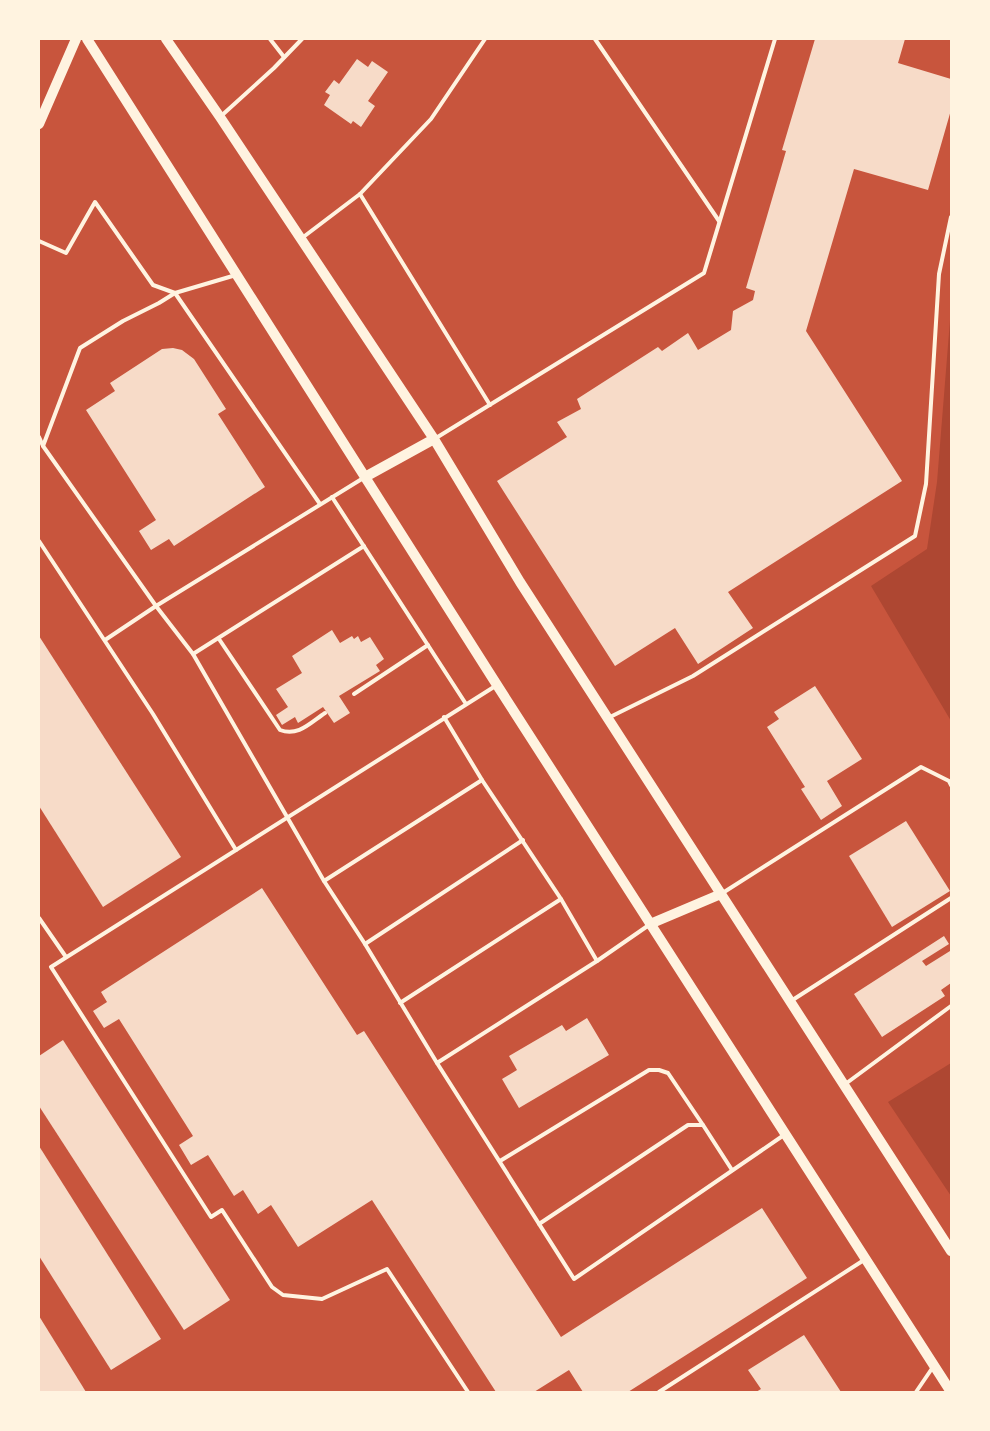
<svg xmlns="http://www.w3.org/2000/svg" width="990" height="1431" font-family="Signika,sans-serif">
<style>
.green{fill:#ae4732}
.building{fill:#f7dbc8}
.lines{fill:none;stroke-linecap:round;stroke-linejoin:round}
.service{stroke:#fff3e0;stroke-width:4}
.secondary{stroke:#fff3e0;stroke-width:10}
</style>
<rect width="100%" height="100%" fill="#c8553d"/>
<g class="green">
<path d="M951 308V721L871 586 927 549 937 482Z"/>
<path d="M951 1063V1196L888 1102Z"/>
</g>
<g class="building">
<path d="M815 39H905L898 63 951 79V110L928 190 854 169 806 331 902 481 728 592 753 628 698 664 675 628 615 666 497 481 567 437 557 422 581 409 577 399 658 347 662 351 688 333 698 350 731 330 733 311 753 300 755 291 746 288 786 151 782 150Z"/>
<path d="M357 59 368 67 372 61 388 72 368 101 375 106 361 127 353 121 351 124 324 105 330 95 325 92 334 80 339 84Z"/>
<path d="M173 348 182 350 194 359 226 409 218 414 265 487 174 546 169 539 151 550 139 531 156 520 86 410 115 391 110 383 162 349Z"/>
<path d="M332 630 340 643 352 636 354 639 358 636 361 642 370 637 384 659 376 665 380 671 339 696 350 713 334 723 323 707 298 723 295 717 282 725 276 715 288 707 276 689 302 673 292 656Z"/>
<path d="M39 636 181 857 103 907 39 806Z"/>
<path d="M815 686 862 759 827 781 842 806 821 820 801 789 805 787 767 727 779 719 774 712Z"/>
<path d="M906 821 950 891 892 927 849 856Z"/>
<path d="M262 888 357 1035 364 1031 561 1337 762 1208 807 1278 628 1392H583L569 1370 534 1392H496L372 1200 298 1247 271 1205 258 1214 243 1190 234 1196 208 1155 191 1165 179 1145 193 1136 119 1019 104 1028 93 1011 107 1002 101 992Z"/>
<path d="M944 936 949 944 922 961 926 966 950 951 951 983 941 990 945 996 882 1037 854 994Z"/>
<path d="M587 1018 609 1055 519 1108 502 1079 517 1070 509 1056 562 1025 566 1031Z"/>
<path d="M63 1040 230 1300 184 1330 39 1106V1056Z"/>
<path d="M39 1146 161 1339 111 1370 39 1256Z"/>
<path d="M39 1316 86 1392H39Z"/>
<path d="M804 1335 841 1392H756L761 1389 748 1370Z"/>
</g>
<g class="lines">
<g class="service">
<path d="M270 39 284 57"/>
<path d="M595 39 719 221"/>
<path d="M220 117 274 68 302 39"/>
<path d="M360 194 490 405"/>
<path d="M302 238 360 194 431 119 485 39"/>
<path d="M39 241 66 253 95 202 153 285 175 293"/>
<path d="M236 275 175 293 320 504"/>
<path d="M39 437 43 446 156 606 105 640"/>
<path d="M436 438 704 273 775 39"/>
<path d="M43 446 80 348 123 321 159 303 175 293"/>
<path d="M365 477 156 606 193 654 324 881 365 944 437 1063 597 961 649 925"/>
<path d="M332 497 466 704"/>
<path d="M39 541 153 714 236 850"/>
<path d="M219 639 280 730C298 737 310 723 325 713"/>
<path d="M193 654 364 546"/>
<path d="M354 694 428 645"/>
<path d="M444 717 482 780 561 899 597 961"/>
<path d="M608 718 693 676 915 536 926 484 939 274 951 217"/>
<path d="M324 881 482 780"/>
<path d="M721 894 921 767 949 781 951 785"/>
<path d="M39 918 66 957"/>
<path d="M365 944 523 840"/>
<path d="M791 1001 951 898"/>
<path d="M400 1003 561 899"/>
<path d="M437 1063 574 1279 784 1135"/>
<path d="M844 1085 951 1006"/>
<path d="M500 1161 649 1070H659L668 1073 703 1125"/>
<path d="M539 1224 688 1125H703L732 1170"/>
<path d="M468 1392 387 1269 322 1299 283 1295 272 1287 222 1210 211 1217 51 967 497 685"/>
<path d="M659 1392 864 1260"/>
<path d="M916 1392 933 1367"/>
</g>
<g class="secondary">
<path d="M87 39 497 685 951 1392"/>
<path d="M166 39 220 117 434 439 520 582 951 1251"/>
<path d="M39 124 76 39"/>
<path d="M365 477 434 439"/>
<path d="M650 924 721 894"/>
</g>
</g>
<rect width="990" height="1431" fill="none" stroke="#fff3e0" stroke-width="80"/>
</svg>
